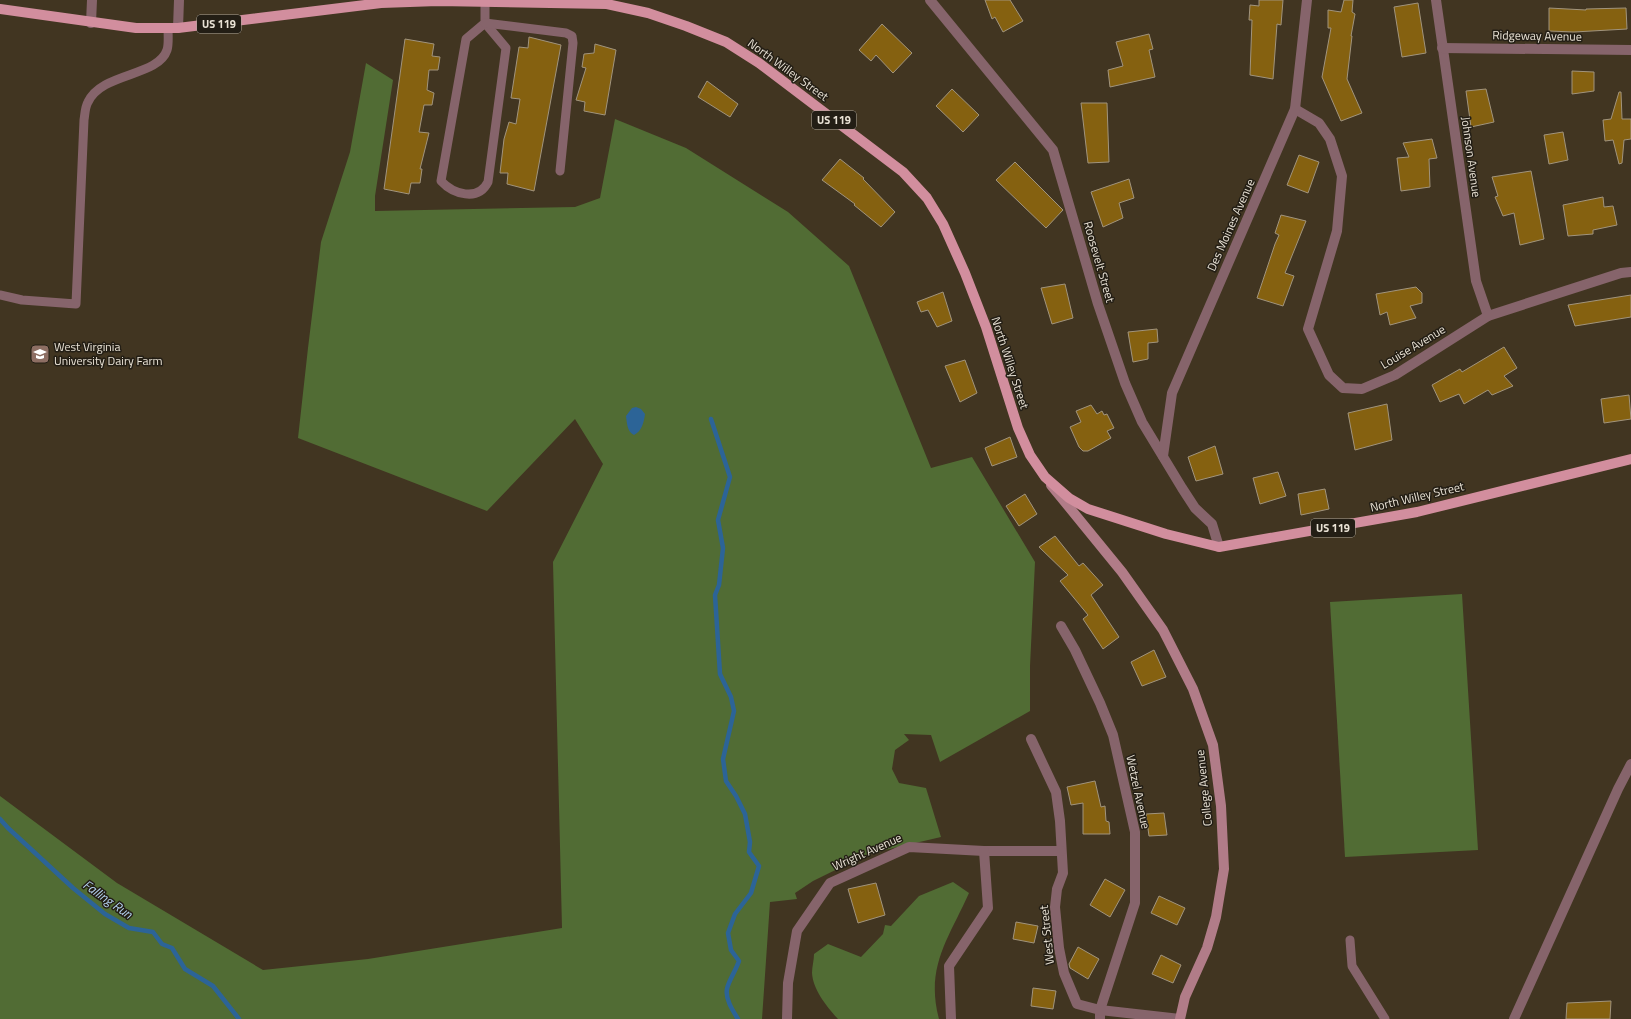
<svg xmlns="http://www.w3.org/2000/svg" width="1631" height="1019" font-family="'Titillium Web',sans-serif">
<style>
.green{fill:#516c34}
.water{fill:#2c6497}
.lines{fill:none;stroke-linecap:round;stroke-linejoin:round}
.stream{stroke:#2c6497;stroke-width:4.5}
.building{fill:#856110;stroke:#a1947d}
.lane{stroke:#86646b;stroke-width:9}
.street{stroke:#86646b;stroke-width:10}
.secondary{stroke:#b17c88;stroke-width:10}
.primary{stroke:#d28e9e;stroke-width:10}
.labels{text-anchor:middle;stroke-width:3;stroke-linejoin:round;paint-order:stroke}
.shield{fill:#231e15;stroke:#aea79b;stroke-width:1}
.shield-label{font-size:11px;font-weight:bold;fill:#e9e2d5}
.street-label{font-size:12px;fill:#e9e2d5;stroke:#231e15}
.poi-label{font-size:12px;fill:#e9e2d5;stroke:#231e15;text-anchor:start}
.water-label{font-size:13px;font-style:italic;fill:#b6d4f2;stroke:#231e15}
</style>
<rect width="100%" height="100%" fill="#413521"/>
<g class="green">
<path d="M366 63 393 80 375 196V211L575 207 600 198 615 119 686 148 788 212 849 266 931 468 972 457 1035 562 1030 666V711L940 762 931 735 904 734 909 740 895 750 892 769 899 783 926 788 941 837 868 854 813 881 795 893 797 899 770 902 762 1019H0V796L117 883 263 970 368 959 562 928 553 562 603 464 575 419 487 511 298 438 308 348 321 242 350 152Z"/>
<path d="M1462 594 1478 850 1345 857 1330 602Z"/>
<path d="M953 882 969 893C949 938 925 967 939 1019H838C827 1007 813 990 812 973 812 967 814 960 814 954L828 944 861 957 883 934 885 925 891 926 919 896Z"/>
</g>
<path class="water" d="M636 407 641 409 645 414C644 422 642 431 634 435 627 432 627 423 626 416L632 408Z"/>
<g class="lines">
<g class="stream">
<path d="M711 419 730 477 718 520 723 548 719 585 715 595 720 674 731 697 734 711 723 759 726 781 736 796 745 814 750 842 749 852 759 866 751 893 735 914 728 933 731 950 739 961C736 970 728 982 727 989 725 999 733 1011 738 1019"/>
<path d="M0 819 8 828 73 888 105 914 129 928 153 932 162 944 172 948 185 969 213 986 239 1019"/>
</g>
</g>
<g class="building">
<path d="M985 0H1010L1023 21 1003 32 995 17 992 19Z"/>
<path d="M1259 0H1283L1281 25 1277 24 1273 79 1250 75 1252 20H1249L1250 5 1259 6Z"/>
<path d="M1344 0H1353L1352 12 1355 14 1351 36H1352L1347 79 1362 113 1341 121 1322 77 1331 28H1328V10L1341 12Z"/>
<path d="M1418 3 1426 53 1402 57 1394 7Z"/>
<path d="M1549 8 1586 10V9L1626 8 1627 29 1574 32 1549 31Z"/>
<path d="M882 24 912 53 893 73 876 55 871 61 859 50Z"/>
<path d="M1149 34 1153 49 1149 50 1155 77 1110 87 1108 70 1123 66 1116 42Z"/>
<path d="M529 37 561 45 534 191 507 184 508 173H500L504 139 509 122 516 124 520 99 511 98 519 47 528 48Z"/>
<path d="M405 39 434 44 432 56 440 57 438 70H429L427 90 434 93 432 105H424L419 132 429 133 420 169H422L420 183H411L409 194 384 189Z"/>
<path d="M595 44 616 50 605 115 584 111 585 102 576 100 586 68 582 67 584 54 594 53Z"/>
<path d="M1572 71 1594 72V91L1572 94Z"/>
<path d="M707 81 738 104 730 117 698 97Z"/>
<path d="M952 89 979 115 963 132 936 106Z"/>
<path d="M1486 89 1494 122 1471 127 1466 91Z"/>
<path d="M1619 92H1621L1622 119H1631V139L1624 140 1622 163 1619 164 1613 140 1605 141 1603 120 1611 119Z"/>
<path d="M1081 103H1107L1109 162 1088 163Z"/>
<path d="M1563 132 1568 160 1549 164 1544 135Z"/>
<path d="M1432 139 1437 158 1429 159 1430 187 1401 191 1397 158 1409 157 1403 143Z"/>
<path d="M1299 155 1319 162 1308 193 1287 185Z"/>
<path d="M840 159 864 178 863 179 895 212 881 227 854 205 855 204 822 180Z"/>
<path d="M1015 162 1063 210 1046 228 996 180Z"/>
<path d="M1531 171 1544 239 1520 245 1514 213 1503 216 1495 197 1498 196 1492 177Z"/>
<path d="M1129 179 1134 198 1119 203 1123 218 1103 227 1091 192Z"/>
<path d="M1603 197 1604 207 1613 206 1617 225 1593 230V234L1568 236 1563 205Z"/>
<path d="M1281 215 1306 221 1285 273 1294 276 1283 306 1257 298 1275 244 1279 235 1275 233Z"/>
<path d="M1065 284 1073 318 1052 324 1041 288Z"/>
<path d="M1416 287 1422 293V303L1410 306 1416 318 1390 325 1387 312 1380 315 1376 294Z"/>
<path d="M943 292 952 321 937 327 928 310 921 312 917 302Z"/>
<path d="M1631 295V317L1575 326 1568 305Z"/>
<path d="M1157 329 1158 342 1148 343V359L1133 362 1128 332Z"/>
<path d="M1504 347 1517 368 1504 376 1513 386 1492 395 1488 390 1464 404 1459 394 1440 402 1432 385 1460 369 1462 372Z"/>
<path d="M965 360 977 393 960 402 945 366Z"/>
<path d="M1629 395 1631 419 1604 423 1601 399Z"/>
<path d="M1387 404 1392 440 1355 450 1348 413Z"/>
<path d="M1091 405 1097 414 1102 411 1104 415 1107 414 1114 428 1107 431 1111 438 1088 451H1083L1079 447 1070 427 1081 422 1076 411Z"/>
<path d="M1010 437 1017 457 992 466 985 448Z"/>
<path d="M1215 446 1223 474 1196 481 1188 457Z"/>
<path d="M1278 472 1286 496 1260 504 1253 478Z"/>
<path d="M1325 489 1329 509 1301 515 1298 494Z"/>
<path d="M1025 494 1037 514 1019 526 1006 506Z"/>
<path d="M1055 536 1079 566 1083 563 1103 585 1091 595 1119 637 1103 649 1083 619 1088 615 1060 581 1068 575 1039 547Z"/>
<path d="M1154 650 1166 677 1142 686 1131 662Z"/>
<path d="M1095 781 1101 807 1105 806 1106 821 1109 822 1110 834H1083V803L1071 805 1067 787Z"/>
<path d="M1164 813 1167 835 1149 836 1146 814Z"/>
<path d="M1105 879 1125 890 1110 917 1090 905Z"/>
<path d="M876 883 885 915 858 923 848 889Z"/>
<path d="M1159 896 1185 908 1177 925 1151 913Z"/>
<path d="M1016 922 1038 926 1034 943 1013 939Z"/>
<path d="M1078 947 1099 959 1088 979 1070 968 1069 964Z"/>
<path d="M1161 955 1181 965 1173 983 1152 974Z"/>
<path d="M1033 988 1056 991 1053 1009 1031 1006Z"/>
<path d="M1611 1001 1610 1019H1566L1567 1003Z"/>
</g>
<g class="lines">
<g class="lane">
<path d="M485 2V23L466 39 441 181C453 194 478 202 488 182L506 48 485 23"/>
<path d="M485 23 566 33 572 36 573 43 560 171"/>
<path d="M0 295 22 300 76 304 84 120C85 114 85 107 88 102 102 72 158 77 167 50 169 44 168 35 168 28"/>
<path d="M1350 940 1352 966 1385 1019"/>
</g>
<g class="street">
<path d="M930 0 1053 150 1098 304 1125 383 1142 422 1182 488 1195 508 1212 524 1219 547"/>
<path d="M1436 0 1476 281 1488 316"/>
<path d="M91 23 92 0"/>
<path d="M178 28 179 0"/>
<path d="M1442 48 1631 50"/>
<path d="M1295 109 1319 123 1330 139 1342 176 1337 231 1308 329 1329 375 1343 388 1362 389 1395 375 1488 316 1621 273 1631 272"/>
<path d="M1163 456 1172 393 1295 109 1307 0"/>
<path d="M1061 626 1075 650 1100 703 1113 735 1135 832V903L1100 1010V1019"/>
<path d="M1031 739 1056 792 1060 821 1063 873 1057 889 1055 907 1059 948 1064 973 1077 1004 1100 1010 1180 1019"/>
<path d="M787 1019 788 983 797 931 830 883 909 847 984 851H1061"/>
<path d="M951 1019 949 966 988 908 984 851"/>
<path d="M1514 1019 1618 789 1631 764"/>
</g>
<path class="secondary" d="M1051 485 1122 572 1163 630 1193 689 1213 745 1221 806 1224 869 1216 917 1207 948 1185 997 1180 1019"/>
<path class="primary" d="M0 9 136 28H178L381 3 438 1 607 4 648 13 686 26 726 42 759 63 903 172 927 198 943 224 965 273 986 327 1018 428 1030 455 1045 477 1069 498 1088 509 1166 534 1219 547 1417 512 1631 459"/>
</g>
<defs>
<symbol id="university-square" viewBox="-11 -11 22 22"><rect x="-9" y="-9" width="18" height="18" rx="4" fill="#8d6e63" stroke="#231e15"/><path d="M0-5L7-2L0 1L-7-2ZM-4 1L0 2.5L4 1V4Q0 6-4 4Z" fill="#fff"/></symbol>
</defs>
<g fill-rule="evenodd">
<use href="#university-square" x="29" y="343" width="22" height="22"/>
</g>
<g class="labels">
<g class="shield">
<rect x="197" y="15" width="44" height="18" rx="3"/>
<rect x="812" y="111" width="44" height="18" rx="3"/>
<rect x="1311" y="519" width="44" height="18" rx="3"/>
</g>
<g class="shield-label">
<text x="219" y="28">US 119</text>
<text x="834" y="124">US 119</text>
<text x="1333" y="532">US 119</text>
</g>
<g class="street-label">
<text transform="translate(1537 36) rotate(1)" y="4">Ridgeway Avenue</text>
<text transform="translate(788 70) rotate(36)" y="4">North Willey Street</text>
<text transform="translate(1471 157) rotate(82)" y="4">Johnson Avenue</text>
<text transform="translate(1231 225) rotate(-66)" y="4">Des Moines Avenue</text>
<text transform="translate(1099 262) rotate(74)" y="4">Roosevelt Street</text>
<text transform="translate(1413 347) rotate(-31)" y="4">Louise Avenue</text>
<text transform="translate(1010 363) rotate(72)" y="4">North Willey Street</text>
<text transform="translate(1417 497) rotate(-13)" y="4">North Willey Street</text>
<text transform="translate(1204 788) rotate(-96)" y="4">College Avenue</text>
<text transform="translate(1138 792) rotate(78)" y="4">Wetzel Avenue</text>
<text transform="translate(867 852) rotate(-24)" y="4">Wright Avenue</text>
<text transform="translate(1047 935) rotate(-96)" y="4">West Street</text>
</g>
<g class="poi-label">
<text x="54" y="351">West Virginia<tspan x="54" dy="14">University Dairy Farm</tspan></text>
</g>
<g class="water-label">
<text transform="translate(108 899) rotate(35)" y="5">Falling Run</text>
</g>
</g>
</svg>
